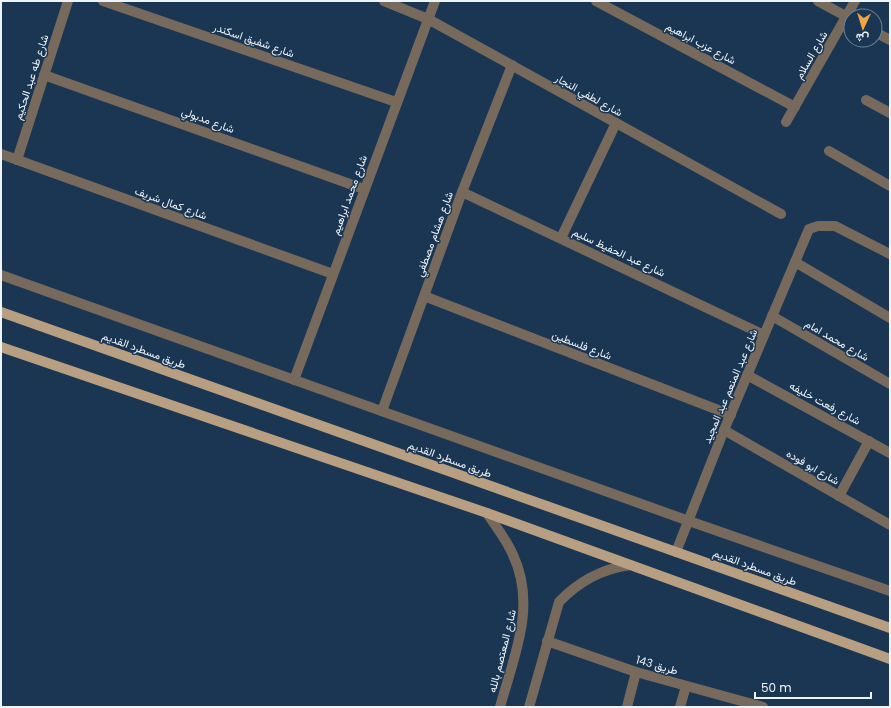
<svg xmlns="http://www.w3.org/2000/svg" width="891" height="708" font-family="Poppins,Vazirmatn,sans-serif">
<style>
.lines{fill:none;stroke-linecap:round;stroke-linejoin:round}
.minor{stroke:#776a5c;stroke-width:10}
.major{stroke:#b99f81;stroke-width:10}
.labels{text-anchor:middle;stroke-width:3;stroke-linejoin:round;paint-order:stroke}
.street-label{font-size:11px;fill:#eef4fb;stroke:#1a3652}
</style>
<rect width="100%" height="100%" fill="#1a3652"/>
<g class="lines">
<g class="minor">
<path d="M103 1 396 102"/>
<path d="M384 1 428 19 781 214"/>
<path d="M596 1 795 107"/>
<path d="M818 1 851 19"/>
<path d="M875 32 890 40"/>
<path d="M44 75 364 189"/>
<path d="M866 100 890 113"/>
<path d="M786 122 855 1"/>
<path d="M829 151 890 186"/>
<path d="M1 154 333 274"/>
<path d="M17 160 68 1"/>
<path d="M462 192 764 335"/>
<path d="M561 238 616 123"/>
<path d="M795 262 890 318"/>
<path d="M1 275 689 521 890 591"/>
<path d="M424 296 731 415"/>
<path d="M772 316 890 384"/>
<path d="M747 375 890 453"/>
<path d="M294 380 435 1"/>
<path d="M382 411 462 192 512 65"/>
<path d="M724 430 890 525"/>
<path d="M839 496 869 441"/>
<path d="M487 513C496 527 507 540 513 555 537 606 514 656 500 707"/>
<path d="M676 552 724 430 809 229 818 226H835L890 254"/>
<path d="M547 641 636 672 763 707"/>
<path d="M529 707 559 602C579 581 601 569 630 565"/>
<path d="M627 707 636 672"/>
<path d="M680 707 686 686"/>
</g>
<g class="major">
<path d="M1 312 890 628"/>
<path d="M1 347 487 513 890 659"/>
</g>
</g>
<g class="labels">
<g class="street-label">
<text transform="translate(254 40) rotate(19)" y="4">شارع شفيق اسكندر</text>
<text transform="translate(701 43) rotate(28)" y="4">شارع عزب ابراهيم</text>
<text transform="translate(811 55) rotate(-60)" y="4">شارع السلام</text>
<text transform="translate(31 77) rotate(-72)" y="4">شارع طه عبد الحكيم</text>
<text transform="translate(589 95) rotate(29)" y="4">شارع لطفي النجار</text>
<text transform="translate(208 120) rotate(20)" y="4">شارع مدبولي</text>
<text transform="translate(349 195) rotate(-70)" y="4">شارع محمد ابراهيم</text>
<text transform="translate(171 203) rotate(20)" y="4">شارع كمال شريف</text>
<text transform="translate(434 234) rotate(-70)" y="4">شارع هشام مصطفي</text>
<text transform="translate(619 252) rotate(25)" y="4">شارع عبد الحفيظ سليم</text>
<text transform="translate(837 340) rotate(30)" y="4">شارع محمد امام</text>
<text transform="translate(582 345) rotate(21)" y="4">شارع فلسطين</text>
<text transform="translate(144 350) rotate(20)" y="4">طريق مسطرد القديم</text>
<text transform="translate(730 386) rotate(-67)" y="4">شارع عبد المنعم عبد المجيد</text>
<text transform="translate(825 403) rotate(28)" y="4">شارع رفعت خليفه</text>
<text transform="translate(450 459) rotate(20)" y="4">طريق مسطرد القديم</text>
<text transform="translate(813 467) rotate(30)" y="4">شارع ابو فوده</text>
<text transform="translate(755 567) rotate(20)" y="4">طريق مسطرد القديم</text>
<text transform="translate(502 651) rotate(-76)" y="4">شارع المعتصم بالله</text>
<text transform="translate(657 665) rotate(16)" y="4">طريق 143</text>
</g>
</g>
<rect width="891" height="708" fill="none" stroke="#eef4fb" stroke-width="4"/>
<g transform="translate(863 28) rotate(184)"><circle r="19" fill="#1a3652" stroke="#6f8296"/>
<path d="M0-3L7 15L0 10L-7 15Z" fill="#f1a640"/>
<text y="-6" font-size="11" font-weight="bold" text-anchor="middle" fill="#eef4fb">ش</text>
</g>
<path d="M755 692v6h116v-6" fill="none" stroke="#eef4fb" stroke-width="2"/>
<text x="761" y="692" font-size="12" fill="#eef4fb" stroke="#1a3652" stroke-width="3" paint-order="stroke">50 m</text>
</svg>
